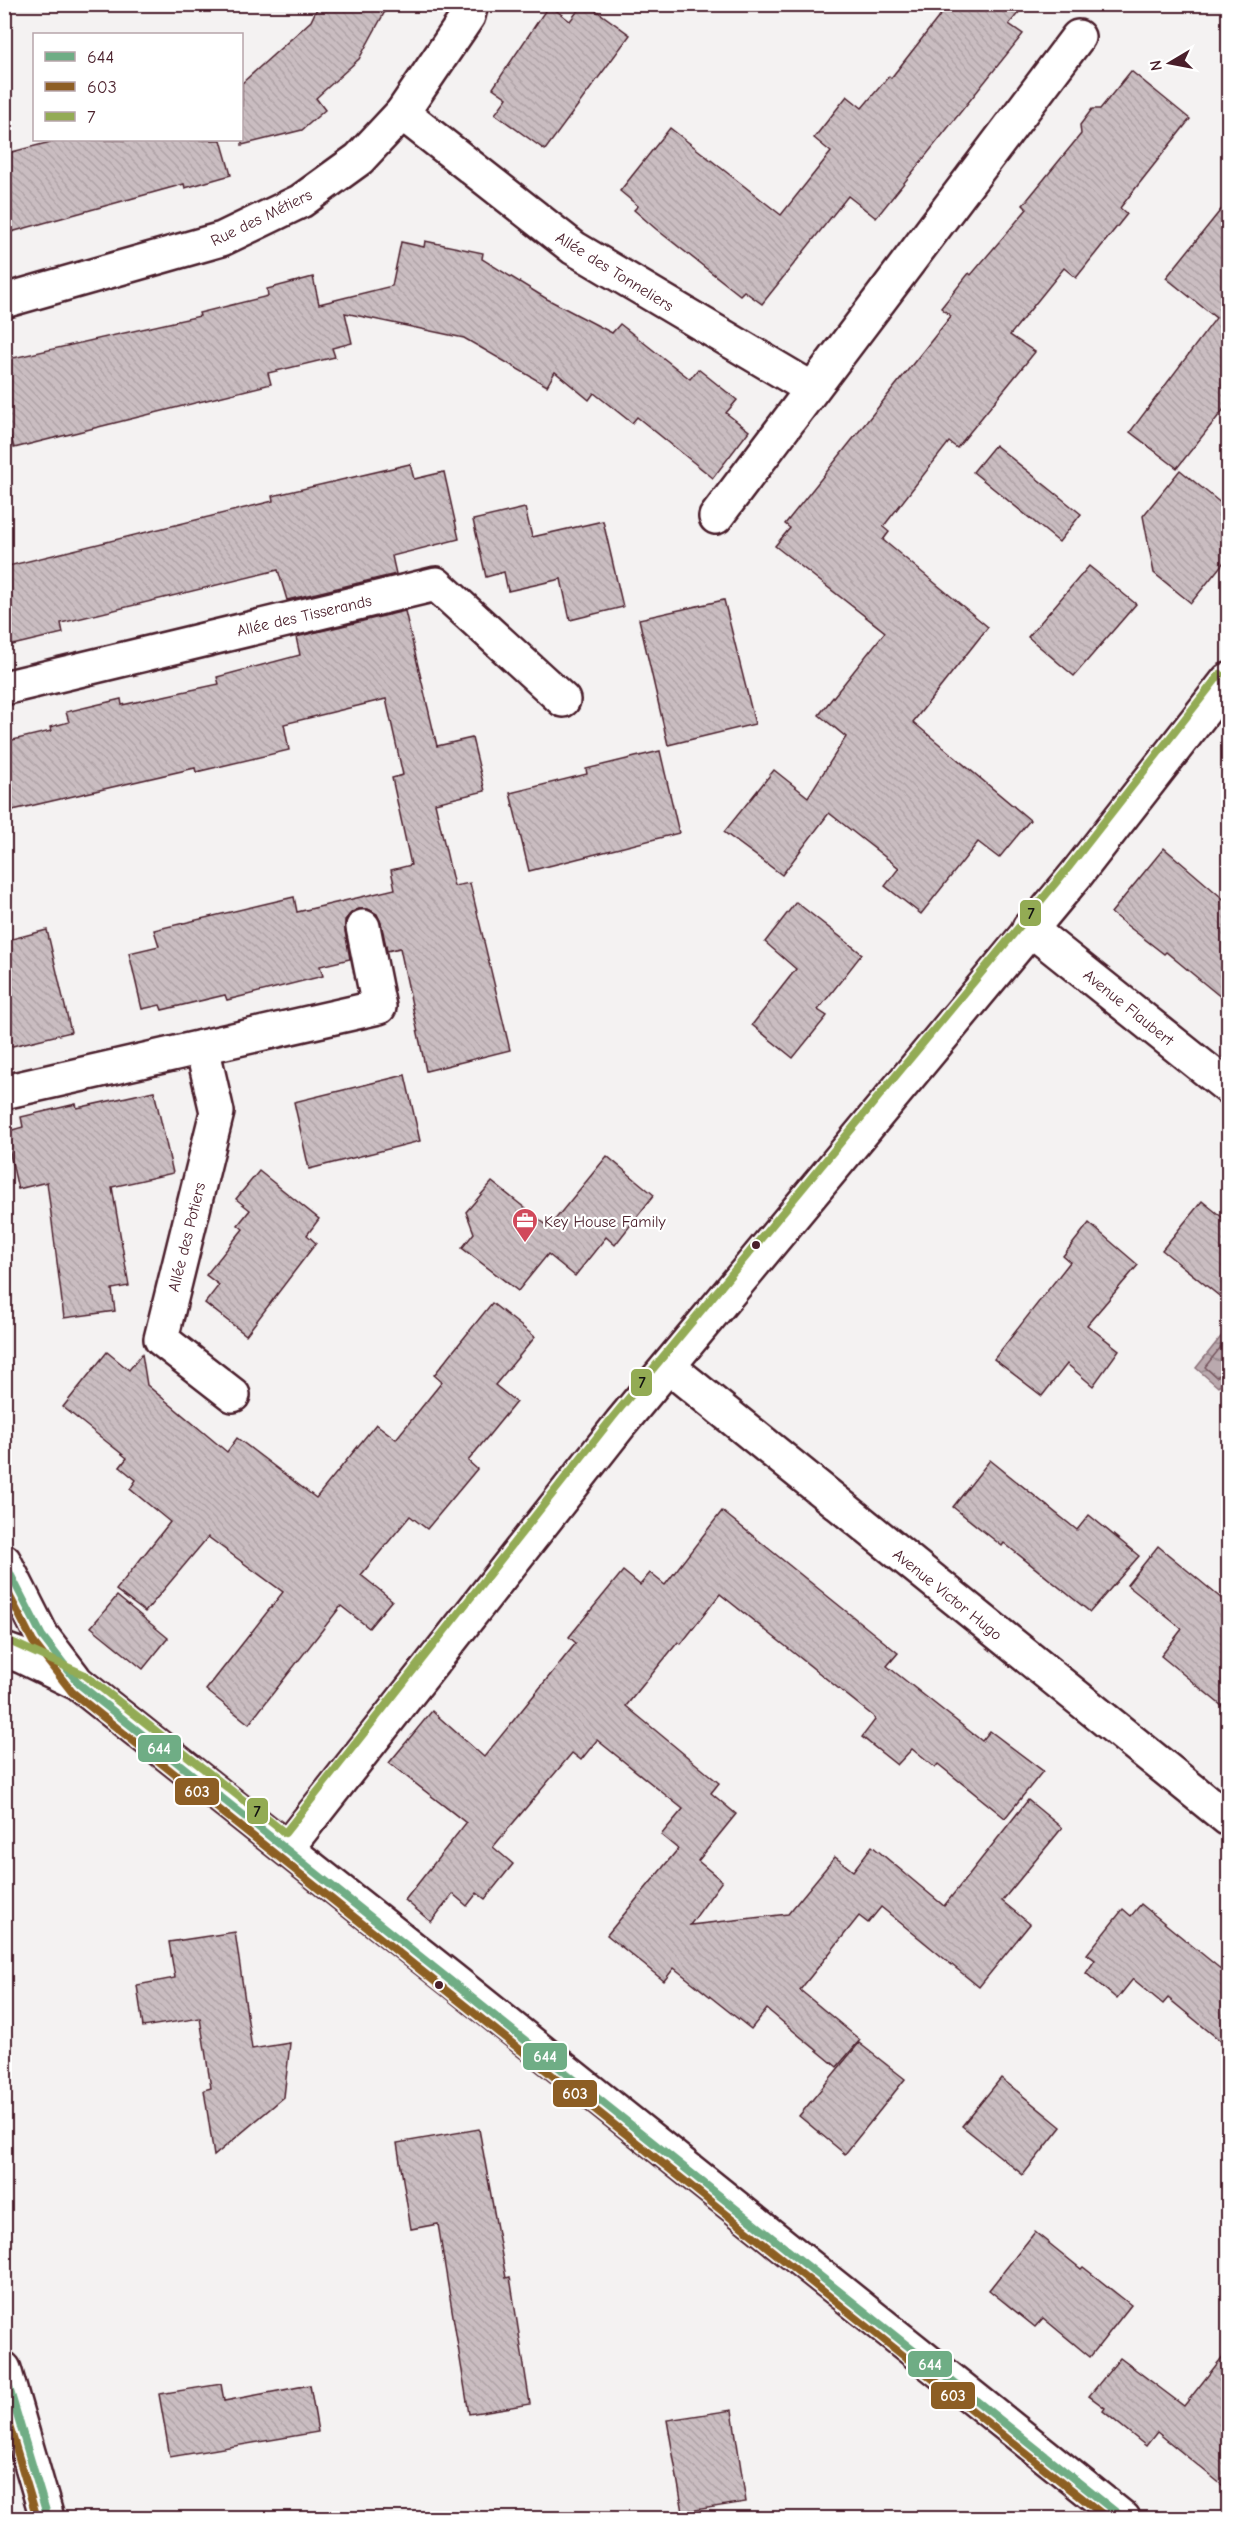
<svg xmlns="http://www.w3.org/2000/svg" width="1233" height="2523" font-family="'Comic Neue',sans-serif">
<style>
.water{fill:url(#water-waves);stroke:#8d727a;stroke-width:1.5}
.lines{fill:none;stroke-linecap:round;stroke-linejoin:round}
.shore{stroke:#77565f;stroke-width:1.5}
.building{fill:url(#building-back-hatch);stroke:#4a1f2b;stroke-width:1.5}
.street-casing{stroke:#4a1f2b;stroke-width:38}
.secondary-casing{stroke:#4a1f2b;stroke-width:38}
.street{stroke:#fff;stroke-width:33}
.secondary{stroke:#fff;stroke-width:33}
.bus-1-casing{stroke:#fff;stroke-width:12}
.bus-2-casing{stroke:#fff;stroke-width:12}
.bus-3-casing{stroke:#fff;stroke-width:12}
.bus-1{stroke:#6fad85;stroke-width:8}
.bus-2{stroke:#8d5e24;stroke-width:8}
.bus-3{stroke:#93ab54;stroke-width:8}
.bus-dot{fill:#4a1f2b;stroke:#fff;stroke-width:2}
.labels{text-anchor:middle;stroke-width:4.5;stroke-linejoin:round;paint-order:stroke}
.street-label{font-size:16px;fill:#4a1f2b;stroke:#fff}
.poi-label{font-size:16px;fill:#4a1f2b;stroke:#fff;text-anchor:start}
.line-badge{stroke:#fff;stroke-width:2}
.badge-label{font-size:16px;text-anchor:middle;font-weight:bold;fill:#fff}
.pale-badge-label{font-size:16px;text-anchor:middle;font-weight:bold;fill:#111}
</style>
<defs>
<pattern id="water-waves" width="16" height="10" patternUnits="userSpaceOnUse" patternTransform="scale(1.5)"><rect width="16" height="10" fill="#baa9ae"/><path d="M0 5q4-4 8 0t8 0" fill="none" stroke="#99898e"/></pattern>
<pattern id="building-back-hatch" width="6" height="6" patternUnits="userSpaceOnUse" patternTransform="scale(1.5)"><rect width="6" height="6" fill="#cabdc1"/><path d="M-1 5l2 2M0 0l6 6M5-1l2 2" fill="none" stroke="#afa2a6"/></pattern>
</defs>
<rect width="100%" height="100%" fill="#f4f2f2"/>
<filter id="ink" filterUnits="userSpaceOnUse"><feTurbulence type="fractalNoise" baseFrequency=".0167" numOctaves="2"/><feDisplacementMap in="SourceGraphic" scale="12" xChannelSelector="R" yChannelSelector="G"/><feConvolveMatrix kernelMatrix="1 2 1 2 8 2 1 2 1" color-interpolation-filters="sRGB"/></filter>
<g filter="url(#ink)">
<path class="water" d="M1228 1328V1374L1218 1387 1196 1368Z"/>
<g class="lines">
<path class="shore" d="M1228 1338 1205 1367 1216 1377 1228 1371"/>
</g>
<g class="building">
<path d="M319 4H389L359 59 316 98 325 110 302 130 242 145V83L311 21Z"/>
<path d="M583 4H587L630 35 545 150 495 114 507 98 493 88 549 5 570 21Z"/>
<path d="M949 4H1026L1009 24 1023 34 876 218 848 196 762 304 744 291 740 295 656 229 634 210 638 206 620 191 670 128 781 215 831 152 814 138 847 96 862 108 889 76 891 78Z"/>
<path d="M1131 71 1190 119 1120 208 1127 214 1076 278 1064 268 1010 335 1035 352 957 448 949 442 883 527 889 532 883 540 988 627 913 722 1030 820 999 858 978 842 921 914 885 886 899 868 829 813 782 875 724 832 774 770 808 797 846 737 819 715 885 632 775 546 790 528 785 524 951 316 941 308 969 273 971 275 1027 209 1023 205 1081 134 1080 125 1092 109H1100Z"/>
<path d="M58 140H221L231 175 185 188 184 184 4 234V154Z"/>
<path d="M1228 201V404L1177 468 1130 432 1216 318 1166 278Z"/>
<path d="M425 241 483 253 482 259 547 299 612 333 620 324 690 379 698 369 737 400 726 413 749 431 713 478 637 417 632 423 594 393 589 400 555 372 547 386 464 338 345 313 352 343 332 348 335 357 268 373 271 384 14 448 11 437 4 438V360L200 316 199 313 268 296 267 289 313 277 319 304 392 286 401 242 424 247Z"/>
<path d="M995 445 1081 514 1059 542 973 472Z"/>
<path d="M410 464 414 479 444 472 459 539 392 556 396 574 287 600 278 570 61 623 63 633 4 647V567L273 501 272 496Z"/>
<path d="M1180 470 1228 509V557L1191 603 1154 573 1143 516Z"/>
<path d="M525 508 532 537 603 521 623 607 570 620 561 579 508 591 504 572 486 577 473 520Z"/>
<path d="M1089 566 1136 604 1074 676 1028 637Z"/>
<path d="M724 600 755 724 668 745 639 619Z"/>
<path d="M405 611 437 746 472 738 485 791 435 803 454 886 470 883 510 1050 426 1071 400 948 387 951 381 923 377 914 368 909H359L351 913 345 920V931L350 959 320 966 323 976 227 1000 225 995 162 1010 160 1005 142 1009 129 953 159 946 154 930 294 897 297 912 395 889 391 870 411 865 392 778 403 775 386 699 284 724 289 750 196 772 195 768 4 812V742L51 731 50 727 69 722 66 712 121 699 122 705 219 684 217 677 300 655 296 637Z"/>
<path d="M660 751 679 833 529 871 510 793 587 774 586 769Z"/>
<path d="M1164 848 1228 903V1003L1166 952 1164 954 1111 913Z"/>
<path d="M796 902 862 954 818 1010 827 1016 793 1058 752 1025 796 969 765 942Z"/>
<path d="M47 930 71 1032 4 1048V941Z"/>
<path d="M405 1075 420 1141 309 1169 294 1102Z"/>
<path d="M154 1091 173 1173 112 1187 129 1286 112 1289 115 1311 64 1318 47 1182 18 1189 5 1132 23 1127 21 1117 76 1104 77 1108Z"/>
<path d="M607 1156 654 1195 615 1245 606 1237 575 1276 548 1254 518 1291 462 1248 474 1233 466 1212 492 1182 549 1227Z"/>
<path d="M259 1171 319 1219 307 1235 316 1243 246 1335 205 1303 219 1285 206 1275 243 1229 238 1225 250 1210 236 1199Z"/>
<path d="M1202 1201 1228 1222V1303L1162 1250Z"/>
<path d="M1089 1223 1138 1265 1087 1325 1119 1350 1093 1386 1067 1364 1042 1396 994 1359 1070 1262 1063 1256Z"/>
<path d="M492 1303 535 1337 495 1385 516 1402 468 1461 477 1469 427 1529 410 1516 361 1575 392 1600 369 1628 341 1606 249 1724 206 1690 283 1592 208 1537 145 1612 116 1590 170 1522 130 1489 136 1480 120 1467 127 1458 63 1407 107 1352 129 1370 142 1354 147 1385 227 1452 237 1438 316 1498 376 1424 396 1439 442 1382 434 1375Z"/>
<path d="M990 1460 1077 1530 1089 1515 1139 1556 1090 1612 1004 1543 1002 1546 953 1507Z"/>
<path d="M722 1511 898 1653 887 1666 982 1741 990 1731 1043 1771 1005 1818 938 1764 935 1768 912 1749 897 1765 862 1737 875 1720 873 1716 720 1594 681 1644 678 1642 626 1706 719 1783 711 1793 736 1814 698 1861 722 1881 690 1925 788 1914 835 1857 853 1871 872 1846 944 1906 1028 1800 1062 1828 1002 1901 1030 1924 979 1987 881 1907 868 1923 859 1916 800 1990 860 2040 837 2067 767 2009 751 2029 674 1968 664 1981 607 1935 678 1849 661 1835 683 1809 597 1740 581 1760 572 1753 493 1847 513 1864 485 1899 477 1893 467 1906 453 1894 431 1922 405 1900 466 1823 389 1763 432 1711 484 1757 576 1643 569 1637 623 1571 640 1585 650 1573 665 1585Z"/>
<path d="M1158 1546 1228 1604V1711L1161 1656 1182 1629 1127 1585Z"/>
<path d="M117 1596 168 1638 143 1669 91 1627Z"/>
<path d="M1141 1904 1228 1975V2047L1168 1998 1163 2004 1133 1979 1117 1999 1086 1973 1095 1960 1087 1954 1123 1909 1131 1916Z"/>
<path d="M235 1932 252 2049 290 2043 284 2097 214 2156 204 2090 211 2088 200 2018 143 2027 137 1985 175 1978 169 1942Z"/>
<path d="M859 2043 905 2079 845 2154 799 2116Z"/>
<path d="M1001 2078 1061 2127 1023 2175 962 2126Z"/>
<path d="M479 2129 506 2278 510 2277 530 2404 469 2414 438 2224 411 2229 397 2143Z"/>
<path d="M1035 2232 1081 2269 1083 2267 1131 2305 1090 2357 1043 2318 1035 2327 989 2290Z"/>
<path d="M1228 2350V2490L1157 2432 1146 2446 1103 2411 1105 2408 1089 2396 1120 2358 1184 2406Z"/>
<path d="M221 2384 224 2401 310 2385 318 2432 170 2457 159 2394Z"/>
<path d="M732 2410 746 2502 683 2512 667 2420Z"/>
</g>
<g class="lines">
<defs>
<g id="street">
<path d="M402 113 574 248 812 389"/>
<path d="M4 301 222 239 301 201 359 159 402 113 468 16 471 4"/>
<path d="M716 517 1078 37"/>
<path d="M4 688 436 584 563 700"/>
<path d="M1029 928 1228 1087"/>
<path d="M202 1047 217 1112 161 1339 233 1395"/>
<path d="M4 1092 379 1007 363 927"/>
<path d="M669 1367 1228 1819"/>
<path d="M287 1848 621 1423 1076 875 1228 680"/>
</g>
<g id="secondary">
<path d="M4 1561 42 1636 74 1678"/>
<path d="M4 1650 21 1656 79 1684 451 1979 1123 2518"/>
<path d="M4 2369 47 2518"/>
</g>
</defs>
<use href="#street" class="street-casing"/>
<use href="#secondary" class="secondary-casing"/>
<use href="#street" class="street"/>
<use href="#secondary" class="secondary"/>
<defs>
<g id="bus-1">
<path d="M4 1562 42 1636 79 1684 1123 2518"/>
<path d="M4 2371 48 2518"/>
</g>
<g id="bus-2">
<path d="M4 1585 33 1642 72 1692 1107 2518"/>
<path d="M4 2408 37 2518"/>
</g>
<path id="bus-3" d="M7 1640 85 1675 285 1833 613 1417 1068 868 1220 674"/>
</defs>
<use href="#bus-1" class="bus-1-casing"/>
<use href="#bus-2" class="bus-2-casing"/>
<use href="#bus-3" class="bus-3-casing"/>
<use href="#bus-1" class="bus-1"/>
<use href="#bus-2" class="bus-2"/>
<use href="#bus-3" class="bus-3"/>
</g>
</g>
<defs>
<symbol id="office-pin" viewBox="-11 -11 22 30"><path d="M0 17L-7.5 6A9.5 9.5 0 1 1 7.5 6Z" fill="#d1495b" stroke="#fff"/><path d="M-6-3h4V-5.5h4V-3h4V5H-6ZM-1-4.5V-3h2v-1.5ZM-6 0V1H6V0Z" fill="#fff"/></symbol>
</defs>
<g fill-rule="evenodd">
<use href="#office-pin" x="510" y="1206" width="30" height="40"/>
</g>
<g class="bus-dot">
<circle cx="756" cy="1245" r="5"/>
<circle cx="439" cy="1985" r="5"/>
</g>
<g class="labels">
<g class="street-label">
<text transform="translate(261 217) rotate(-26)" y="6">Rue des Métiers</text>
<text transform="translate(615 271) rotate(32)" y="6">Allée des Tonneliers</text>
<text transform="translate(304 615) rotate(-13)" y="6">Allée des Tisserands</text>
<text transform="translate(1129 1007) rotate(39)" y="6">Avenue Flaubert</text>
<text transform="translate(186 1237) rotate(-76)" y="6">Allée des Potiers</text>
<text transform="translate(948 1594) rotate(39)" y="6">Avenue Victor Hugo</text>
</g>
<g class="poi-label">
<text x="544" y="1227">Key House Family</text>
</g>
</g>
<g class="line-badge">
<rect x="1019" y="899" width="23" height="28" rx="6" fill="#93ab54"/>
<rect x="630" y="1368" width="23" height="29" rx="6" fill="#93ab54"/>
<rect x="137" y="1734" width="45" height="29" rx="6" fill="#6fad85"/>
<rect x="174" y="1777" width="46" height="29" rx="6" fill="#8d5e24"/>
<rect x="246" y="1797" width="23" height="28" rx="6" fill="#93ab54"/>
<rect x="522" y="2042" width="46" height="29" rx="6" fill="#6fad85"/>
<rect x="552" y="2079" width="46" height="29" rx="6" fill="#8d5e24"/>
<rect x="907" y="2350" width="46" height="28" rx="6" fill="#6fad85"/>
<rect x="930" y="2381" width="46" height="29" rx="6" fill="#8d5e24"/>
</g>
<g class="badge-label">
<text x="159" y="1754">644</text>
<text x="197" y="1797">603</text>
<text x="545" y="2062">644</text>
<text x="575" y="2099">603</text>
<text x="930" y="2370">644</text>
<text x="953" y="2401">603</text>
</g>
<g class="pale-badge-label">
<text x="1031" y="919">7</text>
<text x="642" y="1388">7</text>
<text x="257" y="1817">7</text>
</g>
<rect width="1233" height="2523" fill="none" stroke="#fff" stroke-width="24"/>
<rect x="12" y="12" width="1209" height="2499" fill="none" stroke="#4a1f2b" stroke-width="2" filter="url(#ink)"/>
<rect x="33" y="33" width="210" height="108" fill="#ffffff" stroke="#b7a5aa" stroke-width="1.5"/>
<rect x="45" y="52" width="30" height="9" fill="#6fad85" stroke="#b7a5aa" stroke-width="1.5"/>
<text x="87" y="63" font-size="18" fill="#4a1f2b">644</text>
<rect x="45" y="82" width="30" height="9" fill="#8d5e24" stroke="#b7a5aa" stroke-width="1.5"/>
<text x="87" y="93" font-size="18" fill="#4a1f2b">603</text>
<rect x="45" y="112" width="30" height="9" fill="#93ab54" stroke="#b7a5aa" stroke-width="1.5"/>
<text x="87" y="123" font-size="18" fill="#4a1f2b">7</text>
<g transform="translate(1170 63) rotate(260)" stroke="#ffffff" stroke-width="4.5" paint-order="stroke">
<path d="M0-4.5L10 22L0 15L-10 22Z" fill="#4a1f2b"/>
<text y="-9" font-size="16" font-weight="bold" text-anchor="middle" fill="#4a1f2b">N</text>
</g>
</svg>
